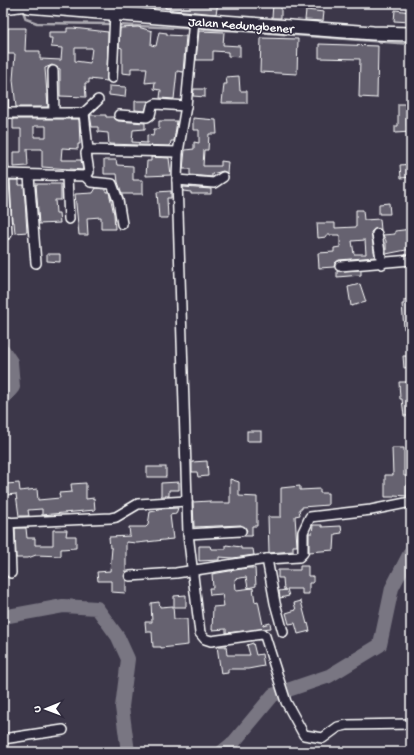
<svg xmlns="http://www.w3.org/2000/svg" width="414" height="755" font-family="'Gochi Hand',sans-serif">
<style>
.lines{fill:none;stroke-linecap:round;stroke-linejoin:round}
.stream{stroke:#afadb4;stroke-width:2.5}
.river{stroke:#797682;stroke-width:14}
.building{fill:#666270;stroke:#fff;fill-rule:evenodd}
.street-casing{stroke:#fff;stroke-width:12}
.secondary-casing{stroke:#fff;stroke-width:16}
.street{stroke:#2f2a3d;stroke-width:9}
.secondary{stroke:#2f2a3d;stroke-width:13}
.labels{text-anchor:middle;stroke-width:3;stroke-linejoin:round;paint-order:stroke}
.street-label{font-size:13px;fill:#fff;stroke:#2f2a3d}
</style>
<rect width="100%" height="100%" fill="#3c3749"/>
<filter id="ink" filterUnits="userSpaceOnUse"><feTurbulence type="fractalNoise" baseFrequency=".025" numOctaves="2"/><feDisplacementMap in="SourceGraphic" scale="8" xChannelSelector="R" yChannelSelector="G"/><feConvolveMatrix kernelMatrix="1 2 1 2 8 2 1 2 1" color-interpolation-filters="sRGB"/></filter>
<g filter="url(#ink)">
<g class="lines">
<g class="stream">
<path d="M22 9 26 19 37 23 112 24"/>
<path d="M117 25 244 31 411 44"/>
</g>
<g class="river">
<path d="M3 350 11 362 13 387 3 399"/>
<path d="M3 617 63 606 97 608 118 637 128 659 122 707 128 752"/>
<path d="M222 752 234 742 273 695 329 676 380 645 392 588 411 551"/>
</g>
</g>
<g class="building">
<path d="M128 3H154V9L128 6Z"/>
<path d="M166 3H218L216 14 174 10 165 8Z"/>
<path d="M273 3H281V18H272Z"/>
<path d="M306 10 324 12 323 21 305 20Z"/>
<path d="M395 10 411 12V22L394 21Z"/>
<path d="M138 27 152 31 151 45 156 46 159 32 167 33V35L186 36 183 72 177 71 174 99 160 98 161 90 154 89 155 82 145 83 147 68H131V74L122 73V48L119 47 120 28Z"/>
<path d="M8 28H26L25 51H40V59L61 60 62 48 51 47 52 38H49V32H67V28H73L108 32 107 81 89 79V83H85L86 97 60 96V69L52 65 45 68 48 107H16L13 80 15 54H8ZM75 48H92L90 63 75 61Z"/>
<path d="M199 31 224 32 223 45 240 46V57L228 56V52L213 51V60H196Z"/>
<path d="M261 38 298 39 297 74 260 72Z"/>
<path d="M319 44 378 46 377 98 359 97 360 59 319 58Z"/>
<path d="M239 76 240 91H247V103H222L224 84H227L226 77Z"/>
<path d="M109 86 126 87 125 97 109 95Z"/>
<path d="M194 89H205V97L193 96Z"/>
<path d="M135 101H149L145 111 135 110Z"/>
<path d="M398 104H407V126H411V132L395 133V126H398Z"/>
<path d="M90 115H106V117H113L118 121 145 123V129L133 130 132 142 147 143V135L153 136 154 129H159V121H177L174 141H171L170 146 109 144 108 133 98 132V127H92Z"/>
<path d="M193 118 216 120 217 134H209L208 150H204L203 166H221V161L228 162 227 173 223 171 212 174V177L190 175V169H183L185 150 194 149V142L199 143V130H193Z"/>
<path d="M13 119H79L80 144H78V149L62 148 61 160H81L83 170 42 167V149H27L28 166 13 167V152H21V129H13ZM34 126H46V137H34Z"/>
<path d="M151 157 169 158 171 175 146 176 147 161H151Z"/>
<path d="M104 160H116L117 165 133 166V180H143V194H122L118 182 117 174H104Z"/>
<path d="M411 164V177L401 178 400 165Z"/>
<path d="M10 180H19V185H24L27 232 15 233 14 222H12Z"/>
<path d="M36 184H61V200H55L56 213H59L60 223 39 224Z"/>
<path d="M183 187 211 189V194H191V192L183 191Z"/>
<path d="M96 188 106 189V192H109L114 214 115 229H101V217L87 218 88 235H79L75 194 93 193Z"/>
<path d="M171 191V198H167L168 218H159L157 192Z"/>
<path d="M389 203 390 214H379V204Z"/>
<path d="M356 210H363L364 220 380 219 381 230 376 228 371 232 375 257 339 260 335 263 334 267 319 268 318 253 334 252V248L340 247V235H326V237L318 238 317 223H335V228L356 227ZM365 240 366 254H354L352 241Z"/>
<path d="M411 229V249L386 254V241L383 235 395 234V231Z"/>
<path d="M47 254H60V262L47 261Z"/>
<path d="M361 270V275L337 277V271Z"/>
<path d="M360 284 366 302 351 306 348 287Z"/>
<path d="M411 299V328L404 329 402 304H404V300Z"/>
<path d="M403 356H411V367L404 368Z"/>
<path d="M399 382H411V416H404L402 399H400Z"/>
<rect x="247" y="431" width="14" height="10"/>
<path d="M392 448H404V476H410L409 485H407V496L394 495V497H385V475H393Z"/>
<path d="M207 461 208 476 198 477 197 472H192V462Z"/>
<rect x="147" y="467" width="19" height="10"/>
<path d="M230 479 239 482V496L257 497V526H252V536H244L247 530 241 525 194 527 193 502 210 501V503H230Z"/>
<path d="M179 482V490H169V496H161V483Z"/>
<path d="M19 483 20 491 37 489 38 500 60 498 59 493 72 492 71 484 86 483V499L94 498 95 510 42 515V509L28 510 29 516H19L16 494 7 495 6 484Z"/>
<path d="M300 486V490L320 489V493H328V505L302 507V509H299L300 515 295 516 297 546H293V551L269 553 268 517H281V488Z"/>
<path d="M178 508 176 514 170 515 173 539 137 543 126 542V572L124 576 126 581V593L111 592V581H98L97 572 110 571 112 548H110L109 537 130 536 129 527H146L148 525 150 512 156 511 158 509Z"/>
<path d="M313 525H322V527L341 526 342 533 335 534 334 550 309 552V533H312Z"/>
<path d="M15 528H26L27 538H35V545H53V530H67L66 536H76V548L61 549V556L36 555 28 558H16Z"/>
<path d="M226 545 241 547V549H253L254 555 233 558 219 557V560L199 561V546H210L211 549H226Z"/>
<path d="M300 566H308V576H313V583H309V594H302V589H287L289 596 280 598 279 591 286 590H284L283 578H278V570H300Z"/>
<path d="M247 568H255L256 586 248 588 246 577 235 579 236 590 253 588 255 602 258 601 263 625 270 623 271 628 226 633V629L212 630 213 607 224 606 222 594 210 595 209 588H213L212 574Z"/>
<path d="M186 595V607H174V596Z"/>
<path d="M301 601 307 624 308 623 310 631 298 634 295 623 289 624 286 613 296 610 294 603Z"/>
<path d="M159 602 160 607 173 606 174 619H187L188 645 161 648V647H153L152 632H146L145 622H152L151 603Z"/>
<path d="M253 643 256 655 262 654 264 666 248 669H228V673L221 674 217 646H226L227 655H250L247 645Z"/>
</g>
<g class="lines">
<defs>
<g id="street">
<path d="M3 9 27 6"/>
<path d="M194 20 186 106 178 152 177 180 188 534 200 633 205 639 211 641 262 634 265 636 286 702 304 735 323 738 338 727 347 725 411 724"/>
<path d="M53 71 54 113"/>
<path d="M112 78 115 13"/>
<path d="M3 100V162L7 234"/>
<path d="M3 113H84L98 100"/>
<path d="M84 113 88 150"/>
<path d="M119 115 147 117 150 115 152 106 156 104 186 106"/>
<path d="M5 174 85 176 89 172 86 153 88 150 178 152"/>
<path d="M29 176 36 263"/>
<path d="M85 176 91 182 112 184 118 200 122 224"/>
<path d="M67 177 69 219"/>
<path d="M177 180 214 183 223 177"/>
<path d="M377 234 382 264"/>
<path d="M340 266 411 260"/>
<path d="M9 522 11 573"/>
<path d="M3 523 111 518 116 517 138 504 187 501"/>
<path d="M188 534 241 531"/>
<path d="M267 559 275 603 283 632"/>
<path d="M130 576 176 573 267 559 299 557 303 553V532L310 517 371 510 411 502"/>
<path d="M3 739 63 730"/>
</g>
<path id="secondary" d="M24 3 27 6 194 20 373 33 411 34"/>
</defs>
<use href="#street" class="street-casing"/>
<use href="#secondary" class="secondary-casing"/>
<use href="#street" class="street"/>
<use href="#secondary" class="secondary"/>
</g>
</g>
<g class="labels">
<g class="street-label">
<text transform="translate(241 24) rotate(4)" y="5">Jalan Kedungbener</text>
</g>
</g>
<rect width="414" height="755" fill="none" stroke="#2f2a3d" stroke-width="16"/>
<rect x="8" y="8" width="398" height="739" fill="none" stroke="#fff" stroke-width="1.5" filter="url(#ink)"/>
<g transform="translate(46 709) rotate(269)" stroke="#2f2a3d" stroke-width="3" paint-order="stroke">
<path d="M0-3L7 15L0 10L-7 15Z" fill="#ffffff"/>
<text y="-6" font-size="11" font-weight="bold" text-anchor="middle" fill="#ffffff">U</text>
</g>
</svg>
